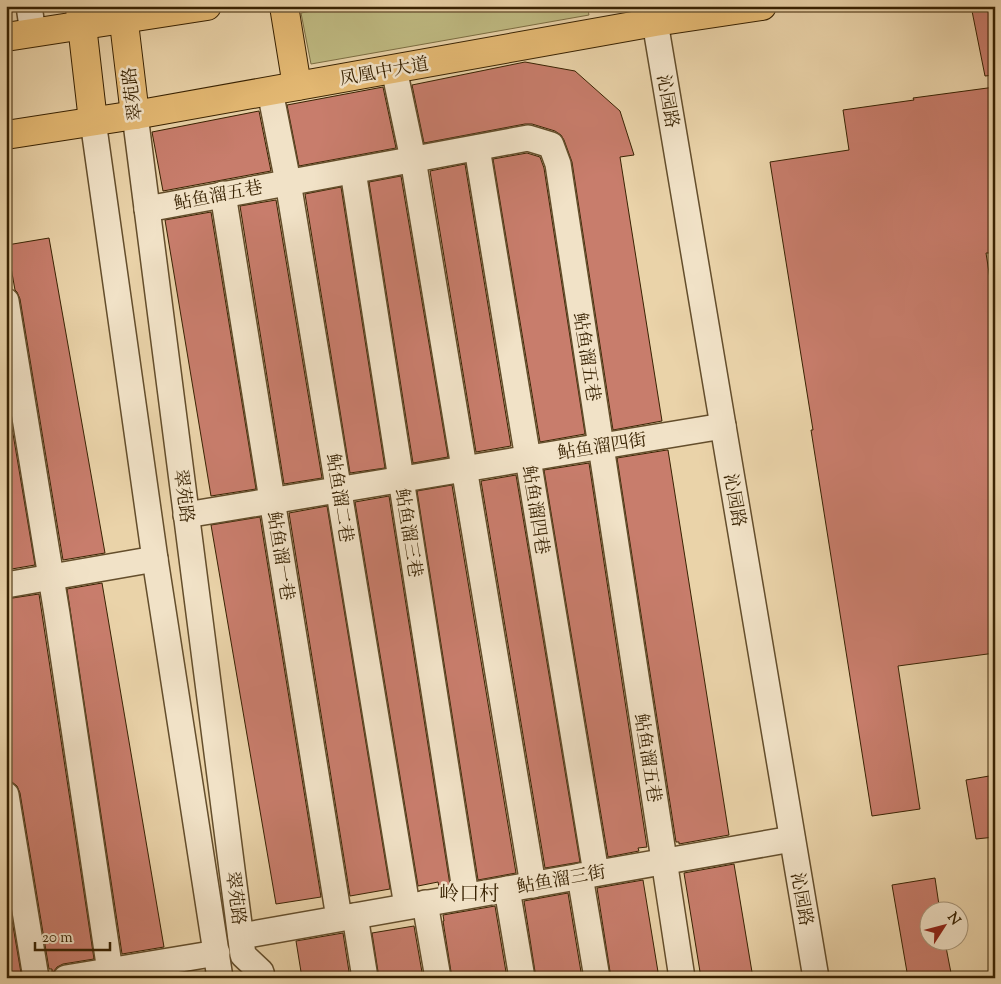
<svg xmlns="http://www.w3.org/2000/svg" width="1001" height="984" font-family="'Sorts Mill Goudy','Noto Serif SC',serif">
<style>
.green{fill:#bfba82;stroke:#7c6e42}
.building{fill:#c87d6c;stroke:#382202}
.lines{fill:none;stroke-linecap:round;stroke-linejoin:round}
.minor-casing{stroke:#644e2c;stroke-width:28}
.major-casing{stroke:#382202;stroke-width:30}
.minor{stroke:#f1e2c7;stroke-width:25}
.major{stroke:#e5ba74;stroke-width:28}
.labels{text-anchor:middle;stroke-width:5;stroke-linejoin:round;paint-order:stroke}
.street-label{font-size:18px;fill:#382202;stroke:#f1e2c7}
.quarter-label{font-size:20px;fill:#382202;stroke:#f1e2c7}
</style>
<rect width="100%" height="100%" fill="#ead3a9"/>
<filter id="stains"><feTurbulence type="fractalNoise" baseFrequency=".004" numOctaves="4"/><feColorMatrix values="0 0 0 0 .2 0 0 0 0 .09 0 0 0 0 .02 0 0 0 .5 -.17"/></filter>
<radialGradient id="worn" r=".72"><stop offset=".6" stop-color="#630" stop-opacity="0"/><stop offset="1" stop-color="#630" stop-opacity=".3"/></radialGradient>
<path class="green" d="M338 6H587L589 15 311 64 301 13Z"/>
<g class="building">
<path d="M971 6H995V75L985 76Z"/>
<path d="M525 62 575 71 620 111 634 155 620 157 662 421 613 430 572 162 564 140 561 135 555 131 532 124H525L424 143 412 85Z"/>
<path d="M383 87 396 148 299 166 287 105Z"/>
<path d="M995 87V253H986L995 312V653L898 666 920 809 872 816 811 430H813L770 162 849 150 843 110 914 100 913 98Z"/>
<path d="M259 111 271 171 163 191 152 132Z"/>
<path d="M527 153 540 157 544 168 585 434 540 442 493 159Z"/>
<path d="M465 164 511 446 476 452 430 171Z"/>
<path d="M401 176 448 457 413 463 369 182Z"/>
<path d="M341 187 385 468 350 473 305 194Z"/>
<path d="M276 200 322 478 284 484 240 206Z"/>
<path d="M211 212 256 489 211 496 165 220Z"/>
<path d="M49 238 105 553 63 560 20 299 17 292 15 290 7 245Z"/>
<path d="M6 392 35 565 6 570Z"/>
<path d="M667 450H668L729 835 679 844V842H676L617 458Z"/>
<path d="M589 463 647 847 638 848 639 851 608 857 544 470Z"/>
<path d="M516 475 580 862 545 868 481 481Z"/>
<path d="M452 485 516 873 478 880 417 491Z"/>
<path d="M389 496 450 885 439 887 438 882 418 886 355 502Z"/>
<path d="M327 506 390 889 350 896 289 513Z"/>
<path d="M260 517 321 897 276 904 211 525Z"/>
<path d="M102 583 164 947 122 954 67 589Z"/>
<path d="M39 594 94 959 63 964 57 967 52 974V969H49L20 793 17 786 12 782 6 781V746L10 745 6 721V599Z"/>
<path d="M995 775V837L976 839 966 780Z"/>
<path d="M734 864 753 978H701L684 873Z"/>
<path d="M935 878 940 912H928V942H945L952 978H908L892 885Z"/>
<path d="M643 880 659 978H611L597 888Z"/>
<path d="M6 885 21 973 6 975Z"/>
<path d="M568 893 582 978H536L524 901Z"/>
<path d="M495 906 507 978H452L443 921H444L443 915Z"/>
<path d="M414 926 423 978H379L372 933Z"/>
<path d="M343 933 350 978H302L296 941Z"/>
</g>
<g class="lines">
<defs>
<g id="minor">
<path d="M29 6 33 33"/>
<path d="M655 22 816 978"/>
<path d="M394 69 413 159 533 885"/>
<path d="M270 91 288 182 407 906"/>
<path d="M135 115 243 955 261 972 262 978"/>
<path d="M93 121 155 559 220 978"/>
<path d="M477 148 596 873"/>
<path d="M353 171 466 896"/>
<path d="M223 194 339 918"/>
<path d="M147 209 528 138 551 145 558 164 682 978"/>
<path d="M6 301 57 614 111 978"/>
<path d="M186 515 723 426"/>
<path d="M6 585 155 559"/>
<path d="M6 795 36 978"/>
<path d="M580 876 597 978"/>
<path d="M507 889 522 978"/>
<path d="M425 903 438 978"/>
<path d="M355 916 365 978"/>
<path d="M241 936 792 839"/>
<path d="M66 978 217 953"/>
</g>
<g id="major">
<path d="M122 6 135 115"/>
<path d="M284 6 297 86"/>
<path d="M80 8 93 121"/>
<path d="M6 37 207 6"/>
<path d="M6 135 135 115 655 22 762 6"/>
</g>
</defs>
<use href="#minor" class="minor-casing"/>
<use href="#major" class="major-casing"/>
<use href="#minor" class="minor"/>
<use href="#major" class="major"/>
</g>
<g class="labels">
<g class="street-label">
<text transform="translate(384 71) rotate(-10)" y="6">凤凰中大道</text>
<text transform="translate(132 94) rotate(-97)" y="6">翠苑路</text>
<text transform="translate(668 101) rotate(80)" y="6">沁园路</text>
<text transform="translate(218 195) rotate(-11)" y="6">鲇鱼溜五巷</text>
<text transform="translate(587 357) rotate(81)" y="6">鲇鱼溜五巷</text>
<text transform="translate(602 446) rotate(-9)" y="6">鲇鱼溜四街</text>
<text transform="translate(184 496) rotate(83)" y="6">翠苑路</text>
<text transform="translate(340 498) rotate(81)" y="6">鲇鱼溜二巷</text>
<text transform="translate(735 500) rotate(80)" y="6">沁园路</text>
<text transform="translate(536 510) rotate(81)" y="6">鲇鱼溜四巷</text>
<text transform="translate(409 533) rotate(81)" y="6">鲇鱼溜三巷</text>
<text transform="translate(281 556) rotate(81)" y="6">鲇鱼溜一巷</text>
<text transform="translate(648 758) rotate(81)" y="6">鲇鱼溜五巷</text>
<text transform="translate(561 879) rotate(-10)" y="6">鲇鱼溜三街</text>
<text transform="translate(236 898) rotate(83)" y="6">翠苑路</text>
<text transform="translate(802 899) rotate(80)" y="6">沁园路</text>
</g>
<g class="quarter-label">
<text x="469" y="900">岭口村</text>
</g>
</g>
<rect width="1001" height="984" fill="none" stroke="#ead3a9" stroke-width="25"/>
<rect x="8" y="8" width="986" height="969" fill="none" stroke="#382202" stroke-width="2.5"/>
<rect x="12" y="12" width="976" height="959" fill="none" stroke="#382202"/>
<g transform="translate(944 926) rotate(54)"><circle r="24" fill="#f1e2c7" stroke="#a79578"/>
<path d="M0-4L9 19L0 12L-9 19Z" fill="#8f2418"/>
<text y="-8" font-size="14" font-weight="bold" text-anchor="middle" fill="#382202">N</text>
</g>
<path d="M35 942v8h75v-8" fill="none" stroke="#382202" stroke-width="2.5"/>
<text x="42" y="942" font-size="15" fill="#382202" stroke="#f1e2c7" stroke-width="4" paint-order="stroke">20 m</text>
<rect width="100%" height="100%" filter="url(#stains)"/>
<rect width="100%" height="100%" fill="url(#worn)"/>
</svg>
